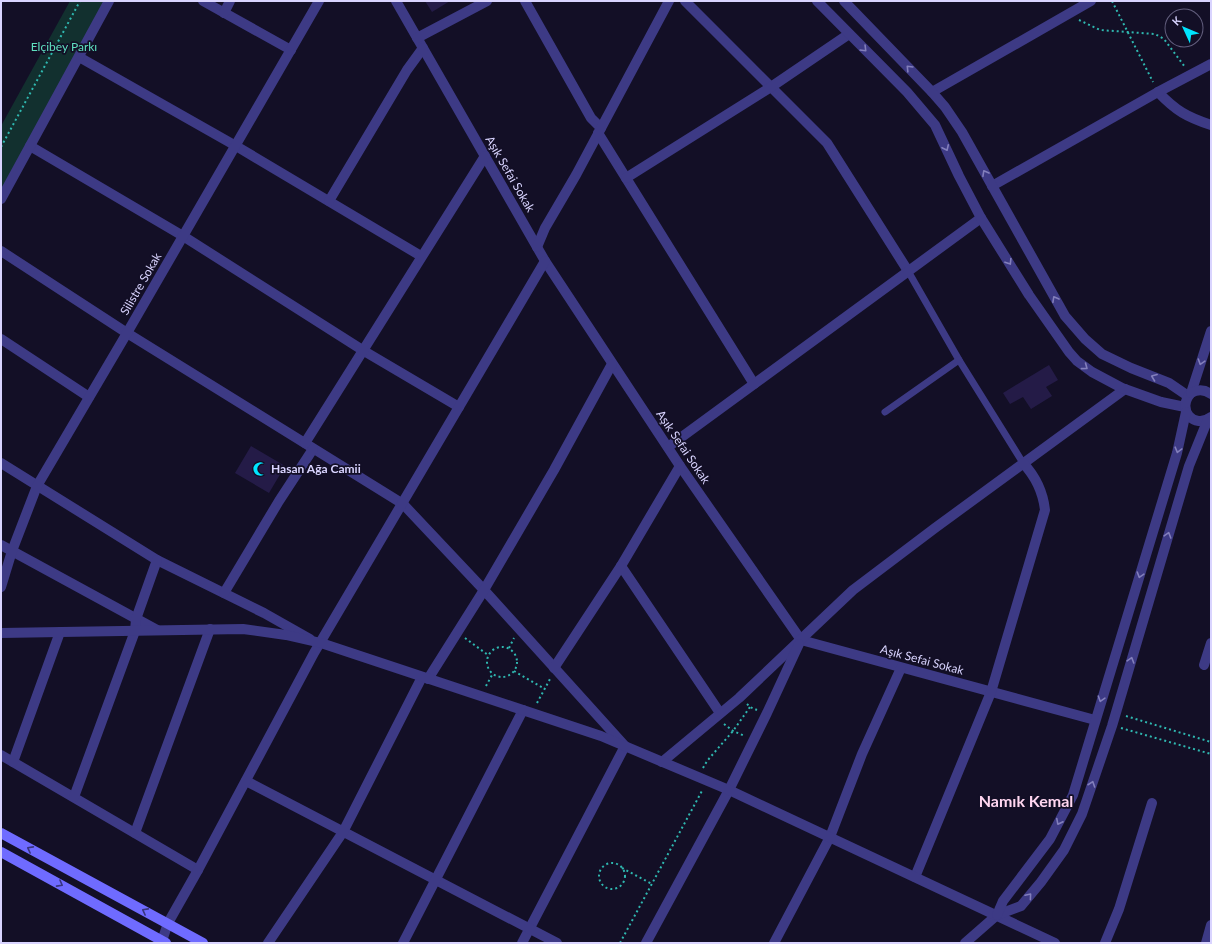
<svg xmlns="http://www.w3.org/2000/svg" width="1212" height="944" font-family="Lato,sans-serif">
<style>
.green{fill:#12302f}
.building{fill:#241b47}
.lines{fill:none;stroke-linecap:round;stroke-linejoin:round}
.path{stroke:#2fb8b0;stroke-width:2;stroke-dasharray:2 3;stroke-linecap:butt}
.service{stroke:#3d3a85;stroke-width:7}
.minor{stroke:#3d3a85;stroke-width:10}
.tertiary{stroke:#3d3a85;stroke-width:10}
.secondary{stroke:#6f6bff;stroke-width:10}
.oneway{stroke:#837fbc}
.oneway2{stroke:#38347d}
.labels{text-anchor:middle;stroke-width:3.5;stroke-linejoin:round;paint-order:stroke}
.park-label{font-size:12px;fill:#5fe0c0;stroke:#130f26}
.street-label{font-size:12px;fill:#d9d4ff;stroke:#130f26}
.poi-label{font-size:12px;font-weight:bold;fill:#d9d4ff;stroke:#130f26;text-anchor:start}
.district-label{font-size:16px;font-weight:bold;fill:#ffd6f0;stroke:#130f26}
</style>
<rect width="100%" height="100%" fill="#130f26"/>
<path class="green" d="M70 1H109L1 199V126Z"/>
<g class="building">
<path d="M425 1H450L432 12Z"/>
<path d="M1049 365 1058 380 1046 387 1052 396 1031 409 1023 397 1010 404 1003 393Z"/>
<path d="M251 446 285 466 269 493 235 473Z"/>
</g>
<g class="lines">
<g class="path">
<path d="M1112 1 1153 82"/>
<path d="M1079 20 1100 30 1155 34 1164 39 1185 67"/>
<path d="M1 147 80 1"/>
<path d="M465 638 488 655"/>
<circle cx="502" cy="662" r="15"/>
<path d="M509 648 514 638"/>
<path d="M514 671 545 689"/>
<path d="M486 686 492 675"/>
<path d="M537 703 550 679"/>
<path d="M747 704 750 707 757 710"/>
<path d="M1126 716 1211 742"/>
<path d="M724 724 733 731 745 736"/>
<path d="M1121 728 1211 754"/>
<path d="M703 768 707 761 733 731 750 707"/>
<circle cx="612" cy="876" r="13"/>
<path d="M622 868 652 884"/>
<path d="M620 943 703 789"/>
</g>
<g class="service">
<path d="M908 271 959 360 1023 463"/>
<path d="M885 412 959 360"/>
</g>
<g class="minor">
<path d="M203 1 291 50"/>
<path d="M396 1 545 261 680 466 801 640 1095 720"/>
<path d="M525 1 591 118 601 128"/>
<path d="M685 1 827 143 908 271"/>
<path d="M224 13 230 1"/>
<path d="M417 38 487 1"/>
<path d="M79 57 236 146 421 256"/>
<path d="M932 92 1091 1"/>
<path d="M1158 92C1176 111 1187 117 1211 125"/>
<path d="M598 133 754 384"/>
<path d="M30 146 183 236 364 351 459 407"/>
<path d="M626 178 771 87 849 34"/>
<path d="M992 186 1158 92 1211 64"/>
<path d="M1 199 109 1"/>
<path d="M329 201 407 70 423 48"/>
<path d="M537 247 545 228 576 175 669 1"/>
<path d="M1 251 127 333 403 504 484 590 625 746 522 943"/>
<path d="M1 339 89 397"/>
<path d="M305 443 485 156"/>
<path d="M668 447 981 218"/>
<path d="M1 463 157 560 264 613 310 639"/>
<path d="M1 545 157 630"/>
<path d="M621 566 720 713"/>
<path d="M1 587 12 551 37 486 127 333 319 1"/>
<path d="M224 593 279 501 313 449"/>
<path d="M1204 665 1211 643"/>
<path d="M554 668 621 566 680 466"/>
<path d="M428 679 484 590 554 470 612 364"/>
<path d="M1 755 198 870"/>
<path d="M13 762 60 632"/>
<path d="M662 762 739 698 853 590 935 528 1125 389"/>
<path d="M246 781 557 943"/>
<path d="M74 797 135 631 136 619 157 560"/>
<path d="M135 833 210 629"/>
<path d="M915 877 991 692 1045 510C1043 492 1036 477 1023 463"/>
<path d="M164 943 162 941 168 923 198 870 314 653 545 261"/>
<path d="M268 943 343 832 422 677"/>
<path d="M403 943 523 710"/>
<path d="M646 943 729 790 767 713 799 644"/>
<path d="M774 943 830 837 862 754 901 668"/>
<path d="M965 943 997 915"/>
<path d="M1105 943 1119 909 1152 803"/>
<path d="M1206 943 1211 925"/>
</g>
<g class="tertiary">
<path d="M817 1 907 92 935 125 959 176 981 218 1029 295 1069 352 1077 361 1092 372 1122 388 1161 402 1185 407"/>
<path d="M844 1 932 92 945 107 962 132 1065 316 1085 339 1102 354 1131 368 1169 383 1188 396"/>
<path d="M1211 331 1191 393C1176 409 1194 430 1211 417"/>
<path d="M1191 393C1198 389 1204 389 1211 394"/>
<path d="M1 633 243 629 286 635 321 643 601 736 729 790 1055 943"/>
<path d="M997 915 1021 906 1041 882 1064 850 1082 814 1112 726 1189 466 1208 419"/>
<path d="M997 915 1003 901 1050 839 1073 795 1177 453 1186 412"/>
</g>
<g class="secondary">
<path d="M1 833 203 943"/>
<path d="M1 852 166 943"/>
</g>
</g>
<defs><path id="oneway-chevron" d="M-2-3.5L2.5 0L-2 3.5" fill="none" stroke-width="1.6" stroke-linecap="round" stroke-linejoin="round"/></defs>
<g class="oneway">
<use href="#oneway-chevron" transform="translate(864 49) rotate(45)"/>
<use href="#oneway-chevron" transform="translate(909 68) rotate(-134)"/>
<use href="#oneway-chevron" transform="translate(946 148) rotate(65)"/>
<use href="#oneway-chevron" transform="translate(985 173) rotate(-119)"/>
<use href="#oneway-chevron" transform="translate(1009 262) rotate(58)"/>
<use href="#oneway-chevron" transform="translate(1055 299) rotate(-119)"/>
<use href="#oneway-chevron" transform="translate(1201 362) rotate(108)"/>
<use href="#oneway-chevron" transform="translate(1085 367) rotate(37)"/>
<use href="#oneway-chevron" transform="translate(1154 377) rotate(-159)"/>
<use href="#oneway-chevron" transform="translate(1178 450) rotate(105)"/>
<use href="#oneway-chevron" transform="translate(1168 535) rotate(-73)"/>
<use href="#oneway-chevron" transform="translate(1140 575) rotate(107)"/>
<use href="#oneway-chevron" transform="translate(1131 660) rotate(-73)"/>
<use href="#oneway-chevron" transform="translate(1101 699) rotate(107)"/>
<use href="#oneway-chevron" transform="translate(1092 784) rotate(-71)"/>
<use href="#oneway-chevron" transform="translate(1059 822) rotate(117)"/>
<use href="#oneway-chevron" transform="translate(1029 896) rotate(-50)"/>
</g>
<g class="oneway2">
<use href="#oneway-chevron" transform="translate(30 849) rotate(-152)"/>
<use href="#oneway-chevron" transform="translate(60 884) rotate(29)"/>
<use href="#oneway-chevron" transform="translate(145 911) rotate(-152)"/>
</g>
<defs>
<symbol id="mosque-bare" viewBox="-9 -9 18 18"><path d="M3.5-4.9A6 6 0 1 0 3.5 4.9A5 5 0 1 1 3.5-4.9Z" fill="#00e5ff" stroke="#130f26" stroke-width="2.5" paint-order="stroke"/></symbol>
</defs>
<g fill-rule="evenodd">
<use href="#mosque-bare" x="250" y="459" width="20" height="20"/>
</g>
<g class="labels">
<g class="park-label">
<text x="64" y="51">Elçibey Parkı</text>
</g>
<g class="street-label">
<text transform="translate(510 174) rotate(60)" y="4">Aşık Sefai Sokak</text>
<text transform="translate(141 284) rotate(-60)" y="4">Silistre Sokak</text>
<text transform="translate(683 447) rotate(56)" y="4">Aşık Sefai Sokak</text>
<text transform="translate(922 660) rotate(15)" y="4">Aşık Sefai Sokak</text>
</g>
<g class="poi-label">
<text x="271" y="473">Hasan Ağa Camii</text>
</g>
<g class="district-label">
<text x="1026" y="807">Namık Kemal</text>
</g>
</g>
<rect width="1212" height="944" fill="none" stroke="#d9d4ff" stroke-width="4"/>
<g transform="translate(1184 28) rotate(314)"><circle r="19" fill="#130f26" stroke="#625e7d"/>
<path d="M0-3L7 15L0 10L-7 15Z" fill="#00e5ff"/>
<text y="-6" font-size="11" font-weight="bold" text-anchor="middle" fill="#d9d4ff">K</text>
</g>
</svg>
